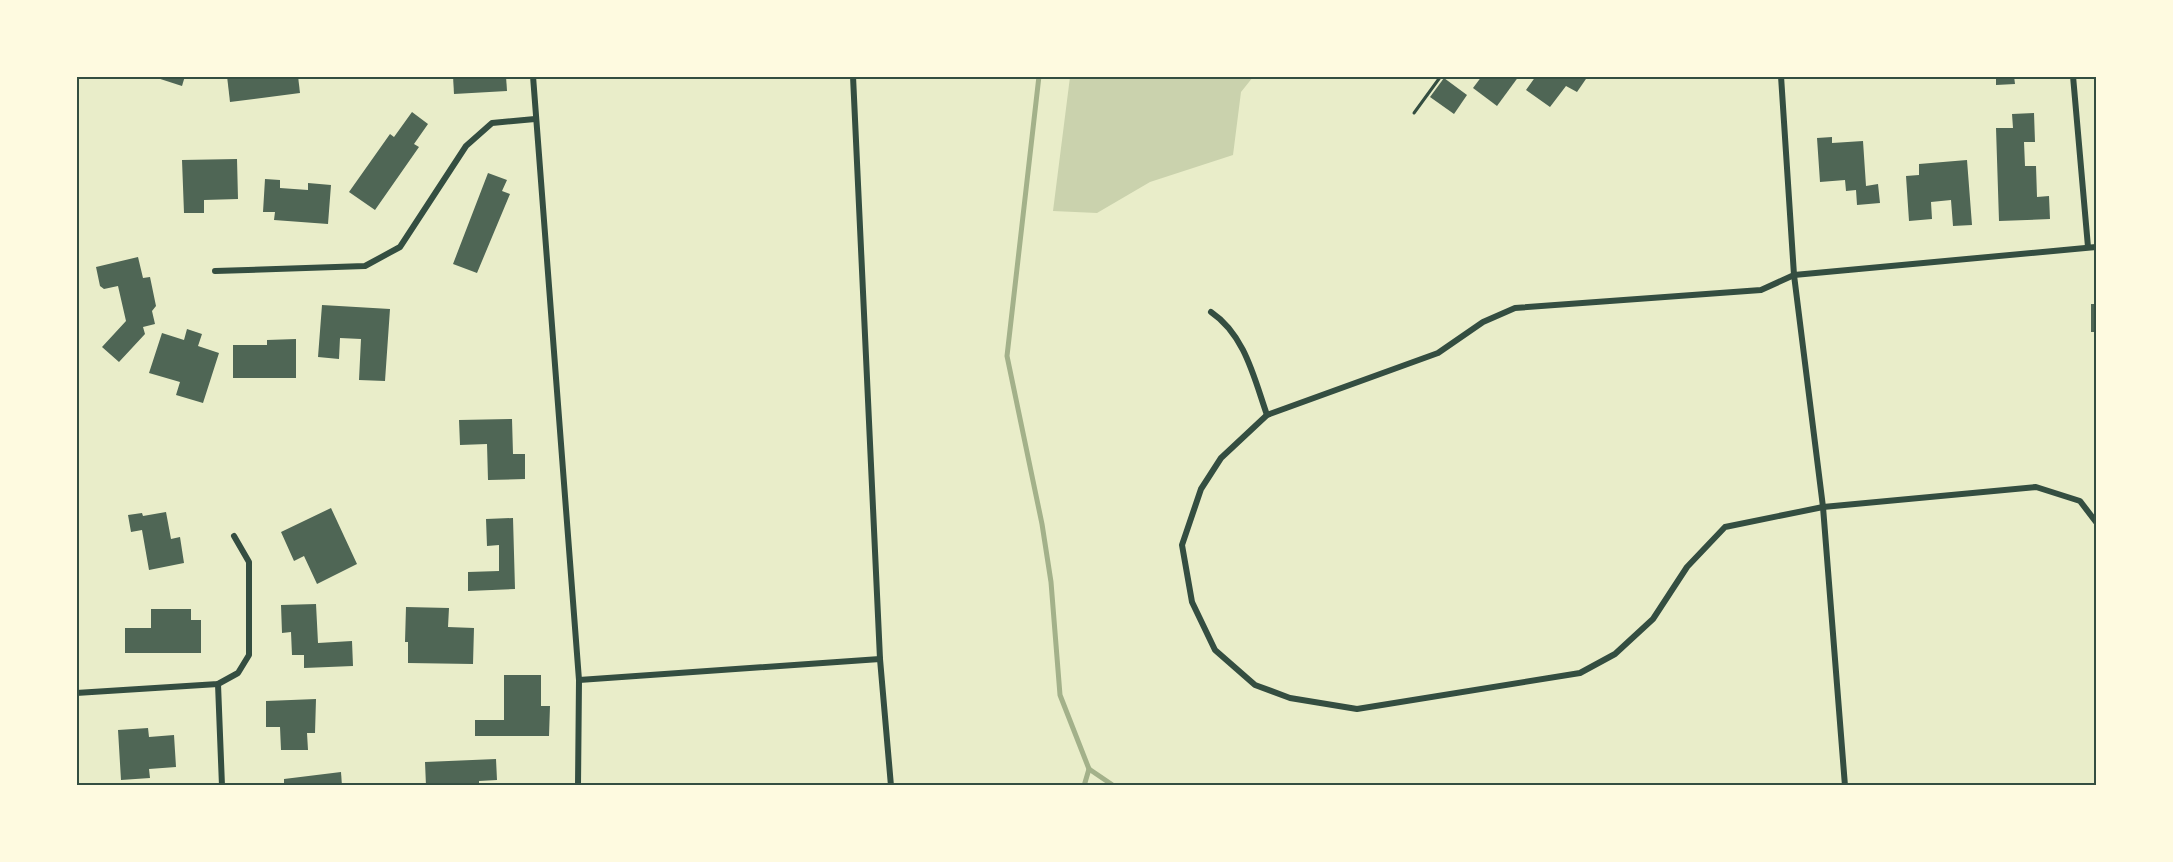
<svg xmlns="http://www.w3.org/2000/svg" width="2173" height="862" font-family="Raleway,sans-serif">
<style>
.green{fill:#cad2ad}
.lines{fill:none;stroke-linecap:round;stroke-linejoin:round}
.stream{stroke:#a3b18a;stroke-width:5}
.building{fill:#4f6655}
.path{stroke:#344e41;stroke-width:3}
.minor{stroke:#344e41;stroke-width:6}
.neatline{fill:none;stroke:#344e41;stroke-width:2}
</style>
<rect width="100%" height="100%" fill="#e9edc9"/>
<path class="green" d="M1070 77V76L1253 77 1241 92 1233 155 1150 182 1097 213 1053 211Z"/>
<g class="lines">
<g class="stream">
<path d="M1039 76 1007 356 1042 524 1051 582 1060 695 1089 769 1114 786"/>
<path d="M1084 786 1089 769"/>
</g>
</g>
<g class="building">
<path d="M151 76H185L182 86Z"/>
<path d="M227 76H298L300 93 230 102Z"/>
<path d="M453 76H506L507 91 454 94Z"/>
<path d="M1482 76H1519L1497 106 1473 88Z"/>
<path d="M1536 76H1588L1577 92 1566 86 1550 107 1526 90Z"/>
<path d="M1996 76H2014L2015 84 1996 85Z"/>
<path d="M1444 78 1467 95 1454 114 1430 97Z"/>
<path d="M412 112 428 124 414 144 419 147 375 210 349 192 390 134 394 137Z"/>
<path d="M2034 113 2035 142H2024L2025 166H2036L2037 197 2049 196 2050 219 1999 221 1996 128H2013L2012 114Z"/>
<path d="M1832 137V143L1863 141 1866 186 1878 184 1880 203 1857 205 1856 190 1846 191 1845 180 1820 182 1817 138Z"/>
<path d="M237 159 238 199 204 200V213H184L182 160Z"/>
<path d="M1967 160 1972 225 1953 226 1951 200 1931 202 1932 219 1909 221 1906 176 1919 175V164Z"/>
<path d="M488 173 507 180 502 191 510 194 477 273 453 264Z"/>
<path d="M265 179 280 180V188L308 190V183L331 185 328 224 274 220 275 212H263Z"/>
<path d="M138 257 143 278 150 277 156 306 152 311 155 324 143 327 145 334 119 362 102 347 126 321 118 286 104 289 100 286 96 267Z"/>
<rect x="2091" y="304" width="5" height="28"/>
<path d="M322 305 390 309 385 381 359 380 361 339 340 338 339 359 318 357Z"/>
<path d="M187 329 202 334 198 346 219 353 203 403 176 395 180 382 149 373 162 333 184 340Z"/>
<path d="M296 339V378H233V345H267V340Z"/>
<path d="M512 419 513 454H525V479L488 480 487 444 460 445 459 420Z"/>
<path d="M331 508 357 564 317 584 304 556 294 561 281 532Z"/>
<path d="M166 512 171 539 180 537 184 563 149 570 142 530 131 532 128 515 142 513 143 516Z"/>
<path d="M513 518 515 589 468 591V572L499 571V545L487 546 486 519Z"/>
<path d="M316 604 318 643 352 641 353 666 304 668V655H292L291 632 282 633 281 605Z"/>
<path d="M406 607 449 608 448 627 474 628 473 664 408 663V642H405Z"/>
<path d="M151 609H191V620H201V653H125V628H151Z"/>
<path d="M504 675H541V706H550L549 736H475V720H504Z"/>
<path d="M316 699 315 733H307L308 750H281L280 727H266V701Z"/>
<path d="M148 728 149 737 174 735 176 767 149 769 150 778 121 780 118 730Z"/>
<path d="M496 759 497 780 479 781V786H426L425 762Z"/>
<path d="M341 772 342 786H284V779Z"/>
</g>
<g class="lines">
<path class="path" d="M1414 113 1441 76"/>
<g class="minor">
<path d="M533 76 579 680 578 786"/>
<path d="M853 76 880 659 891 786"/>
<path d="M1781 76 1794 275 1823 507 1845 786"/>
<path d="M2073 76 2088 247"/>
<path d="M2096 247 1794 275 1761 290 1515 308 1483 322 1438 353 1267 415 1221 458 1201 489 1182 545 1192 602 1215 650 1255 685 1290 698 1357 709 1580 673 1615 654 1653 619 1687 567 1725 527 1823 507 2036 487 2080 501 2096 522"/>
<path d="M215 271 365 266 400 247 466 146 492 123 535 119"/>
<path d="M1211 312C1245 335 1254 378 1267 415"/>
<path d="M579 680 880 659"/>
<path d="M218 684 222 786"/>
<path d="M76 693 218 684 238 673 249 655V562L234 536"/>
</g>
</g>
<rect width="2173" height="862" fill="none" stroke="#fefae0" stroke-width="156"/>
<rect x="78" y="78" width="2017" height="706" class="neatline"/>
</svg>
